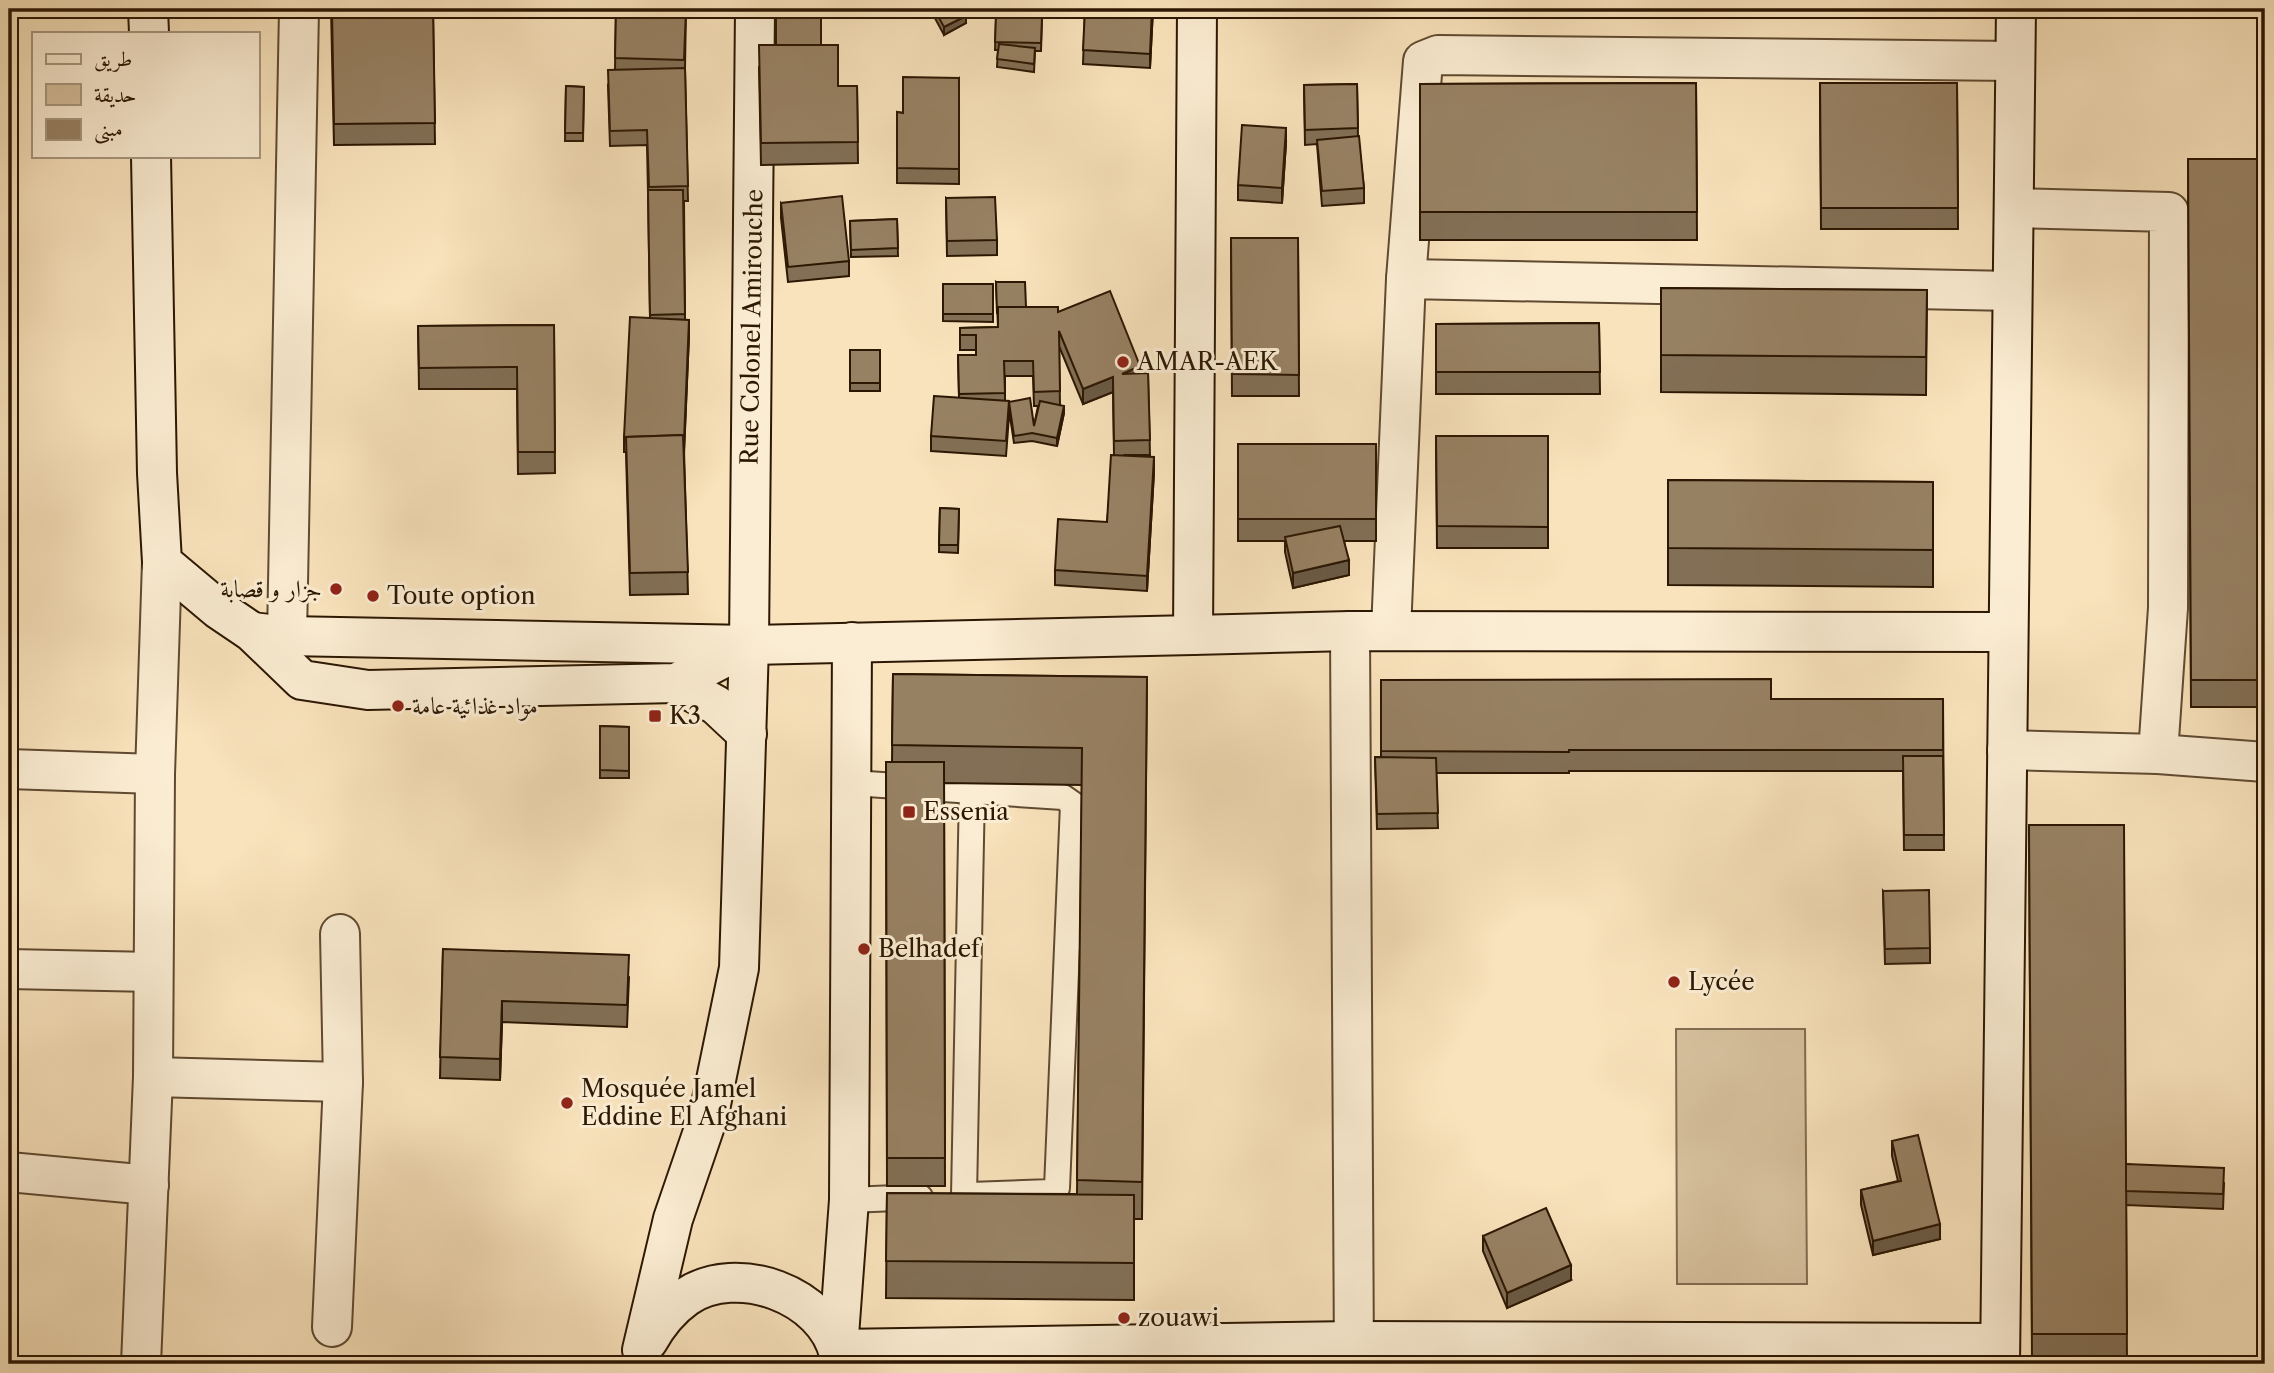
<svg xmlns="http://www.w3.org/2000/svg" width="2274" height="1373" font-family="'Libre Caslon Text',Amiri,serif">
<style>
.green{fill:#d6c09d;stroke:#816c50;stroke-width:2}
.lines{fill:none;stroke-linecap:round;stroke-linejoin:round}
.lane-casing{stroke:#5f4a31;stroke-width:28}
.street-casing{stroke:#5f4a31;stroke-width:42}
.secondary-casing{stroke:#2c1703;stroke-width:42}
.lane{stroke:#fbedd3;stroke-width:24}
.street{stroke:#fbedd3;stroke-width:38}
.secondary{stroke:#fbedd3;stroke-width:38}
.wall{fill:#826f55;stroke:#2c1703;stroke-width:2}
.shaded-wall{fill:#6a5a45;stroke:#2c1703;stroke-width:2}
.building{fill:#978163;stroke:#2c1703;stroke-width:2}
.poi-dot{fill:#8f2418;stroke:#fbedd3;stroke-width:2.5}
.labels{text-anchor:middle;stroke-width:6;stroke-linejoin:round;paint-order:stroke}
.street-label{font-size:24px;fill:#2c1703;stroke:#fbedd3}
.poi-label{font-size:24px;fill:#2c1703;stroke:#fbedd3;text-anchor:start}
</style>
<rect width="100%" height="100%" fill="#f9e3bc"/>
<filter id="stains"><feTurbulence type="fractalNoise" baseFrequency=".00286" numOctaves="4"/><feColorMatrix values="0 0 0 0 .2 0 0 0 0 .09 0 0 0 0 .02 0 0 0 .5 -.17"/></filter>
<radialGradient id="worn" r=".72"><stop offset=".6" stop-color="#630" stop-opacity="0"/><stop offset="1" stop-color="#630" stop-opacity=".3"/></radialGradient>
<path class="green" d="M1676 1029H1805L1807 1284H1677Z"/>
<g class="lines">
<defs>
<g id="lane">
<path d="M852 783 1063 797 1073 804 1057 1188 1051 1192 970 1195"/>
<path d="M964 1196 972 790"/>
<path d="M849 1200 920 1197"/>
</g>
<g id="street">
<path d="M2014 208 2169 212 2168 608 2158 754"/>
<path d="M1406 279 1423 61 1438 55 2015 61"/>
<path d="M1350 631 1354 1364"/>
<path d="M1391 631 1406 279 2012 291"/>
<path d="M287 636 299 9"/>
<path d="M2007 750 2158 754 2265 762"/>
<path d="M9 769 155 774"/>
<path d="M9 969 153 972"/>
<path d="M153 1077 343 1082"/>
<path d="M9 1172 149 1185"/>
<path d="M332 1327 343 1082 340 934"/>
<path d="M141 1364 153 1077 155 774 162 562"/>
</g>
<g id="secondary">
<path d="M148 9 149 33"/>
<path d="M151 156 157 473 162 562 218 609 252 632 302 680 368 690 676 683 747 646"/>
<path d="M252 632 287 636 749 645 1193 635 1197 9"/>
<path d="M1193 635 1350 631 2008 632"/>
<path d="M852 642 849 1200 838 1349 1354 1341 2000 1343"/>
<path d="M676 683 716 705 747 734"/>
<path d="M648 1341C658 1323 669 1309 686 1297 737 1262 826 1295 839 1355"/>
<path d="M642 1350 673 1219 709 1114 739 968 749 645 755 9"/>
<path d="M2000 1364 2016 9"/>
</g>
</defs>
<use href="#lane" class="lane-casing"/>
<use href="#street" class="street-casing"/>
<use href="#secondary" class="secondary-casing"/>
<use href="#lane" class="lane"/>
<use href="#street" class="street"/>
<use href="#secondary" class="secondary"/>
</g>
<g class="wall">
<path d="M331 9H433L435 144 334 145Z"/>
<path d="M616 9H686L685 69 688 201H684L685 320 689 335 684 450 688 594 630 595 626 452H624V437L650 318 648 193 647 145 610 146 608 85 615 70Z"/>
<path d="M930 9H962L966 23 944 35Z"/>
<path d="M1085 9H1153L1150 68 1083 64Z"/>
<path d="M996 16 1042 17 1041 51H1035L1034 72 997 67 998 50H995Z"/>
<path d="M776 45H821L838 86H857L858 163 761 165 759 67Z"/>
<path d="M959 78V184L897 183V112L903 113Z"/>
<path d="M1696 83 1697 240H1420V84Z"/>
<path d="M1820 83H1957L1958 229H1821Z"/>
<path d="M1357 84 1358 137 1364 188V203L1322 206 1317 144 1305 145 1304 85Z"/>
<path d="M566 86 584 87 583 141H565Z"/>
<path d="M1286 143 1282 203 1238 200V185Z"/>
<path d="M2188 159H2265V707H2191Z"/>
<path d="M946 198 997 240V255L947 256Z"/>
<path d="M781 203 849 261V276L788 282 781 218Z"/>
<path d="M897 219 898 256 851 257 850 221Z"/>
<path d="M1231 238H1298L1299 396H1232Z"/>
<path d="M996 282 1026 307 1058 312 1140 373H1148L1150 455H1126L1154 472 1147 591 1055 585V570L1107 522 1114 455 1113 392 1083 404 1059 346 1060 405 1064 413 1057 446 1032 441 1014 443 1009 410V402L1034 426 1038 406H1034L1033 376H1005V400L1009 416 1006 456 931 451V436L959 397 958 355H976V350H960V328L998 327Z"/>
<path d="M943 284H993V322L943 321Z"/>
<path d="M1661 288 1927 290 1926 395 1661 392Z"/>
<path d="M1599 323 1600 394H1436V324Z"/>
<path d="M554 325 555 473 518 474 517 389H419L418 326Z"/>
<rect x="850" y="350" width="30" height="41"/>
<path d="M1436 436H1548V548H1437Z"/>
<path d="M1238 444H1376V541H1344L1349 575 1293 588 1285 552V541H1238Z"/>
<path d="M1668 480 1933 482V587L1668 585Z"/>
<path d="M940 508 959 509 958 553 939 552Z"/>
<path d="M893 674 1147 677 1142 1219H1134V1300L886 1298 887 1193 1077 1194 1082 785 944 783 945 1186H887L886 762H892Z"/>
<path d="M1381 680 1771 699H1943L1944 850H1904L1903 771H1569V773H1436L1438 828 1377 829 1375 757H1381Z"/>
<path d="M600 726 629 727V778H600Z"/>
<path d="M2029 825 2126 1164 2224 1183 2223 1209 2126 1205 2127 1362H2032Z"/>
<path d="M1883 891 1930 948V963L1885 964Z"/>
<path d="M443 949 629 977 627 1027 502 1022 500 1080 440 1078Z"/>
<path d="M1892 1141 1940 1239 1873 1255 1861 1205V1190L1898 1181 1892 1156Z"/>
<path d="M1483 1236 1571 1280 1507 1308 1483 1251Z"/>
</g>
<g class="shaded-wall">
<path d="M1152 9H1153L1150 68V54Z"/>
<path d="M966 16V23L944 35V27Z"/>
<path d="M1286 128V143L1282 203V188Z"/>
<path d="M689 320V335L684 455V440Z"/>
<path d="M1140 366V381L1122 374Z"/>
<path d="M1113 377V392L1083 404V389Z"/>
<path d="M1064 406V413L1057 446V438Z"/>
<path d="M1154 457V472L1147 591V576Z"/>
<path d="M1349 560V575L1293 588V573Z"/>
<path d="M502 1001V1022L500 1080V1059Z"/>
<path d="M1940 1224V1239L1873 1255V1241Z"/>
<path d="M1571 1265V1280L1507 1308V1293Z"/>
</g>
<g class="building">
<path d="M332 9H433L435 123 334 124Z"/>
<path d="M616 9H686L684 60 615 58Z"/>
<rect x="776" y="9" width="45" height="36"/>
<path d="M934 9H962L966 16 944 27Z"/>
<path d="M1085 9H1152L1150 54 1083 50Z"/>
<path d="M996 16 1042 17 1041 43 995 42Z"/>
<path d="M999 44 1035 48 1034 64 997 59Z"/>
<path d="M759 45H838V86H857L858 142 761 143Z"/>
<path d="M685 68 688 186 649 187 647 130 610 131 608 70Z"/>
<path d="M903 77 959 78V169L897 168V112L903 113Z"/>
<path d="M1696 83 1697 212H1420V84Z"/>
<path d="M1820 83H1957L1958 208H1821Z"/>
<path d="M1357 84 1358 128 1305 130 1304 85Z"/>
<path d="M566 86 584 87 583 133H565Z"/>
<path d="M1242 125 1286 128 1282 188 1238 185Z"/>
<path d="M1359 136 1364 188 1322 191 1317 140Z"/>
<path d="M2188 159H2265V680H2191Z"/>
<path d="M648 190H683L685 314 650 315Z"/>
<path d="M842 196 849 261 788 267 781 203Z"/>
<path d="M995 197 997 240 947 241 946 198Z"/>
<path d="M897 219 898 248 851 250 850 221Z"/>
<path d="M1231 238H1298L1299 375 1232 374Z"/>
<path d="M996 282H1025L1026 307H998V313H997Z"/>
<rect x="943" y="284" width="50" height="30"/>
<path d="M1661 288 1927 290 1926 357 1661 355Z"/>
<path d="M1110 291 1140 366 1122 374 1148 373 1150 440 1114 441 1113 377 1083 389 1059 331 1060 391 1034 392 1033 361H1004L1005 393 959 394 958 355H976V335H960V328L998 327V307H1058V312Z"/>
<path d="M630 317 689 320 684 440 683 435 624 437Z"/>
<path d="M1599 323 1600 372H1436V324Z"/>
<path d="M554 325 555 452H518L517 367 419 368 418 326Z"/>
<rect x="850" y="350" width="30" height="33"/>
<path d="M934 396 1009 401 1006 441 931 436Z"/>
<path d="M1030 398 1034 426 1040 401 1064 406 1057 438 1032 433 1014 436 1009 402Z"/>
<path d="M683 435 688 572 630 573 626 437Z"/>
<path d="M1436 436H1548V527L1437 526Z"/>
<rect x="1238" y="444" width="138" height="75"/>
<path d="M1111 455 1154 457 1147 576 1055 570 1058 519 1107 522Z"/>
<path d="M1668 480 1933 482V550L1668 548Z"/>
<path d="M940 508 959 509 958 545H939Z"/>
<path d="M1340 526 1349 560 1293 573 1285 537Z"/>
<path d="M893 674 1147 677 1142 1182 1077 1180 1082 748 892 745Z"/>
<path d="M1771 679V699H1943V750H1569V752L1381 751V680Z"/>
<path d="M600 726 629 727V771L600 770Z"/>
<path d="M1903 756H1943L1944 835H1904Z"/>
<path d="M1375 757 1436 758 1438 813 1377 814Z"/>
<path d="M886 762H944L945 1158H887Z"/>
<path d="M2029 825H2124L2127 1334H2032Z"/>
<path d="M1929 890 1930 948 1885 949 1883 891Z"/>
<path d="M443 949 629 955 627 1005 502 1001 500 1059 440 1057Z"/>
<path d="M1918 1135 1940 1224 1873 1241 1861 1190 1901 1181 1892 1141Z"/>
<path d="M2126 1164 2224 1168 2223 1194 2126 1191Z"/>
<path d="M887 1193 1134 1195V1263L886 1261Z"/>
<path d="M1546 1208 1571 1265 1507 1293 1483 1236Z"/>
</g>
<g class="poi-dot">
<circle cx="1123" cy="362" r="7"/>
<circle cx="336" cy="589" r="7"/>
<circle cx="373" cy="596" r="7"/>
<circle cx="398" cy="706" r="7"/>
<rect x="648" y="709" width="14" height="14" rx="3.5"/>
<rect x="902" y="805" width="14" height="14" rx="3.5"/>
<circle cx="864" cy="949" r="7"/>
<circle cx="1674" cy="982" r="7"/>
<circle cx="567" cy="1103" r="7"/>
<circle cx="1124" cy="1318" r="7"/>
</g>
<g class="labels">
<g class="street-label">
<text transform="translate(752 327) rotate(-89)" y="8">Rue Colonel Amirouche</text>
</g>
<g class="poi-label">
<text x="1137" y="370">AMAR-AEK</text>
<text x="322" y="597" text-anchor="end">جزار و قصابة</text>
<text x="387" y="604">Toute option</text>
<text x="412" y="714">مواد غذائية عامة</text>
<text x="669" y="724">K3</text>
<text x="923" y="820">Essenia</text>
<text x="878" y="957">Belhadef</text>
<text x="1688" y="990">Lycée</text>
<text x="581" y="1097">Mosquée Jamel<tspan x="581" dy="28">Eddine El Afghani</tspan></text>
<text x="1138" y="1326">zouawi</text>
</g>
</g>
<rect width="2274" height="1373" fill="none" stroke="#f9e3bc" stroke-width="35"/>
<rect x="10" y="10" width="2253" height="1352" fill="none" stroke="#2c1703" stroke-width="3.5"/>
<rect x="18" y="18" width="2239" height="1338" fill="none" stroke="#2c1703" stroke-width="2"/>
<rect x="32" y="32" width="228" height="126" fill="#fbedd3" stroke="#a89780" stroke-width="2"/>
<rect x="46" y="54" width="35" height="10" fill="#fbedd3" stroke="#a89780" stroke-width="2"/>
<text x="94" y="66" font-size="21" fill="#2c1703">طريق</text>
<rect x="46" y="84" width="35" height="21" fill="#d6c09d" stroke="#a89780" stroke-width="2"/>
<text x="94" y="102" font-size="21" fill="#2c1703">حديقة</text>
<rect x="46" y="119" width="35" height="21" fill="#978163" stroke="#a89780" stroke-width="2"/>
<text x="94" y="136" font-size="21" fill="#2c1703">مبنى</text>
<rect width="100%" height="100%" filter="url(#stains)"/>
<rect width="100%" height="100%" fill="url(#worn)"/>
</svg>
